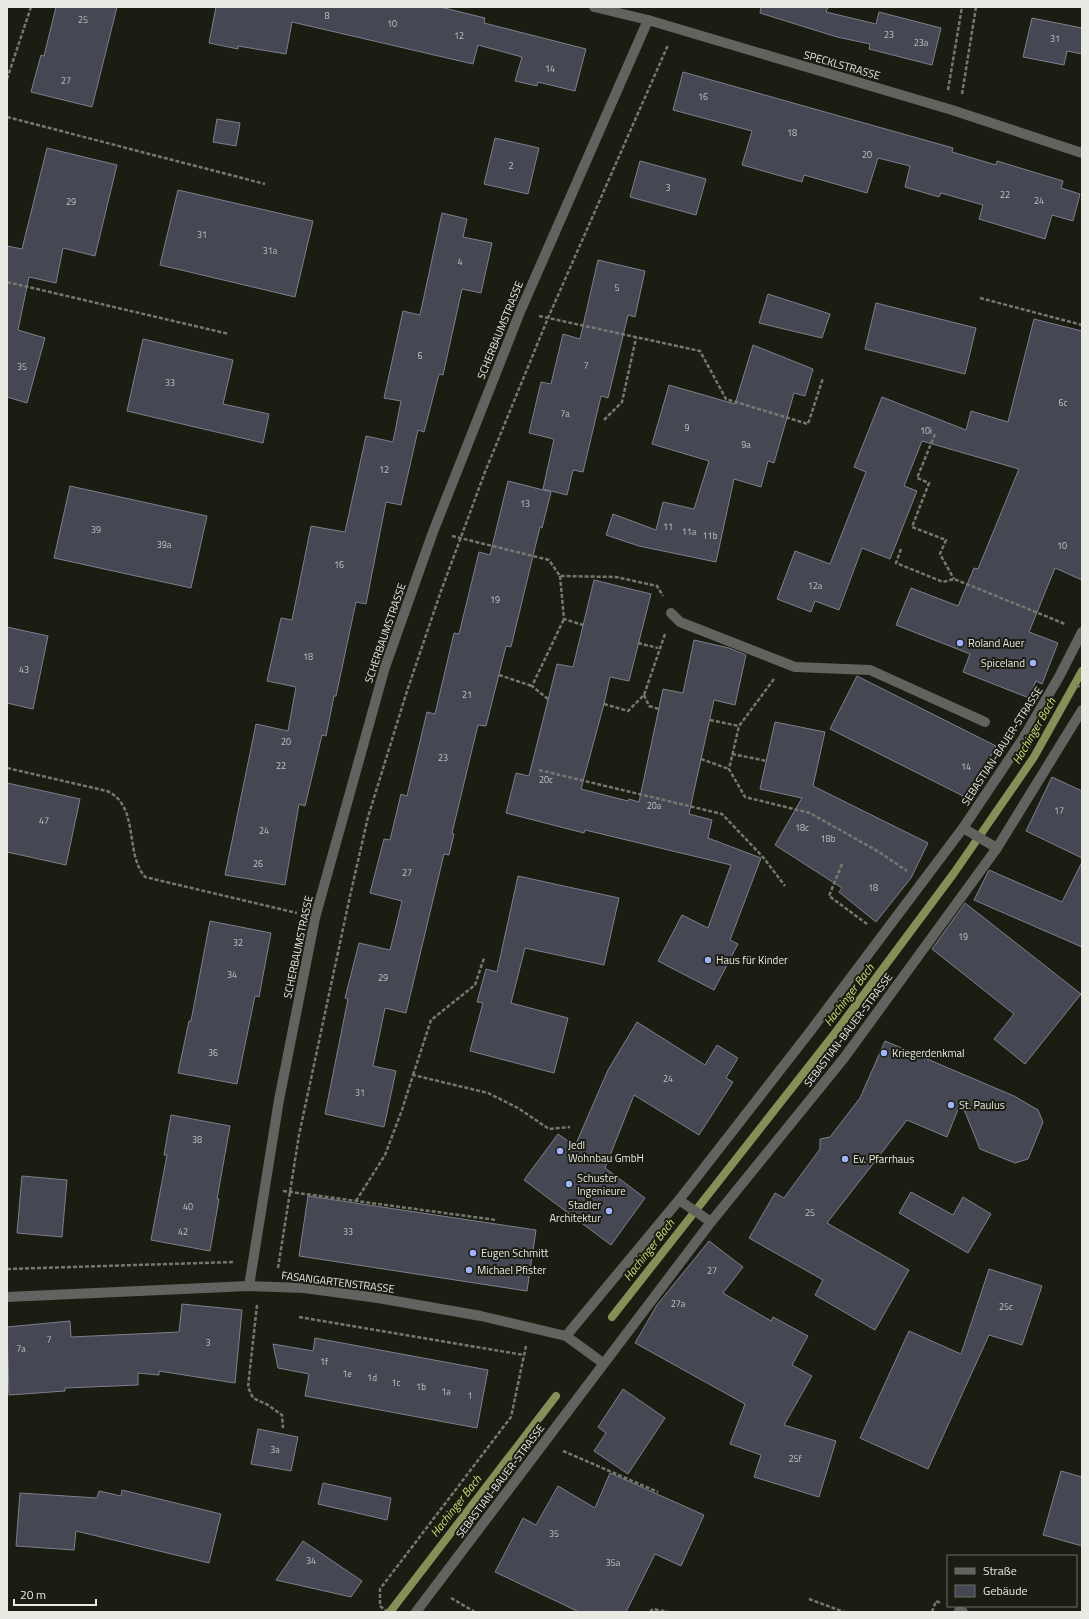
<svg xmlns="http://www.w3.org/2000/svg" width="1089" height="1619" font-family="'Titillium Web',sans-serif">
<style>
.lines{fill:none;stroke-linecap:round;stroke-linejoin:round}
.stream{stroke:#878e57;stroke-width:8}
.building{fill:#454853;stroke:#7c808c}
.path{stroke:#76786f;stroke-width:2.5;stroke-dasharray:4 2;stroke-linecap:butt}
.minor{stroke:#62635e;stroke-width:10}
.poi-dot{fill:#a1b3fd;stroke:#1b1d13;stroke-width:1.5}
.labels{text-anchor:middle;stroke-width:4;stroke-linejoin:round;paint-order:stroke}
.number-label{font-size:9px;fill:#bfc2bf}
.street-label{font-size:11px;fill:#e8eae3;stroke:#1b1d13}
.poi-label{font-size:11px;fill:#e8eae3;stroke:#1b1d13;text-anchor:start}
.water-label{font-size:12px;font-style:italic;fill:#cede78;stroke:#1b1d13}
</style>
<rect width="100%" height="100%" fill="#1b1d13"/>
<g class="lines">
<g class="stream">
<path d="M612 1317 835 1033 954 873 1034 757 1082 671"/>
<path d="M390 1612 556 1396"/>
</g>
</g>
<g class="building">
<path d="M56 7H117L92 107 31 92 41 55 44 56Z"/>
<path d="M216 7H440L485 18 484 23 586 49 575 91 538 82 537 86 515 81 522 57 478 45 473 64 292 22 286 54 238 46V49L209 43Z"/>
<path d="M761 7H828L826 12 876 24 879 12 941 28 932 65 869 49 870 44 837 37 760 13Z"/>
<path d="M1032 18 1082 28V54L1067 51 1064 65 1023 57Z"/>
<path d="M683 72 953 148 952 152 996 165 997 161 1063 181 1061 188 1080 194 1073 221 1052 215 1045 239 979 219 983 205 941 193 939 197 905 187 910 166 878 158 867 193 804 175 802 182 742 165 752 131 673 110Z"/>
<path d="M217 119 240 123 236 146 213 142Z"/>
<path d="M495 138 539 148 528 194 484 184Z"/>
<path d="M47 148 117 165 95 256 63 248 56 283 29 277 18 330 45 338 27 403 7 397V246L22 249Z"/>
<path d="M640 161 706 179 696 215 630 197Z"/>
<path d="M178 190 313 221 295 297 160 265Z"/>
<path d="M442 213 467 219 463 237 492 243 481 293 462 289 443 375 439 374 424 432 418 430 401 505 386 502 366 604 356 602 336 696H334L326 736 322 735 305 806 299 804 285 885 225 875 256 724 288 731 296 687 267 681 281 618 292 620 311 526 345 532 366 436 393 442 401 401 384 398 403 311 420 315Z"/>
<path d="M598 260 645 271 635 317 628 315 608 398 601 396 583 472 573 470 567 495 543 489 554 439 529 433 541 382 551 384 563 334 580 339Z"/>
<path d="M768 294 830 314 822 338 759 323Z"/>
<path d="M876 303 976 328 965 374 865 349Z"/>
<path d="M1034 319 1082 331V580L1055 568 1029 632 1058 643 1042 684 1036 681 1029 698 963 672 970 654 896 625 911 588 958 606 974 568 978 569 1019 469 922 441 904 486 917 491 890 559 862 548 839 610 815 601 811 612 777 599 795 551 830 564 866 472 854 467 882 397 966 430 971 411 1008 422Z"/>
<path d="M143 339 233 360 223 404 269 414 263 443 127 411Z"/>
<path d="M753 345 813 369 805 396 794 393 774 463 768 461 761 487 734 479 716 562 639 546 606 535 613 514 656 530 663 502 694 509 709 461 652 444 669 385 735 404Z"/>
<path d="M508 481 551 492 542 528 540 527 511 647 506 646 486 726 478 725 452 833 454 834 449 855 444 854 406 1013 385 1008 373 1066 396 1071 384 1127 325 1114 348 999 345 998 359 943 390 950 402 901 370 893 384 839 390 840 401 794 407 796 427 712 435 714 454 633 459 634 479 552 490 555Z"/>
<path d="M70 486 207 516 191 588 54 558Z"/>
<path d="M594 580 651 594 629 681 610 677 604 704 581 789 628 801 629 799 639 802 663 689 683 693 694 640 729 648 746 655 735 705 714 700 689 814 712 820 708 838 761 858 730 940 738 944 714 990 658 961 682 915 708 928 731 865 585 830 584 833 506 813 516 773 529 776 557 664 573 667Z"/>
<path d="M7 627 48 636 33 709 7 703Z"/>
<path d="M857 676 996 746 969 799 830 729Z"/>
<path d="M775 722 825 732 813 786 928 843 911 878 876 922 839 892 842 888 775 845 802 798 760 789Z"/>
<path d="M1052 777 1082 791V858L1026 831Z"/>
<path d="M7 783 80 799 66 865 7 852Z"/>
<path d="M1082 862V947L974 900 989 870 1062 902Z"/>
<path d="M518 876 619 898 604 965 525 948 511 1003 568 1018 554 1073 470 1051 483 1003 477 1002 486 969 497 972Z"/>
<path d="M965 903 1081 994 1025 1064 994 1039 1014 1014 932 949Z"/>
<path d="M210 921 271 933 259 997 255 996 237 1084 178 1073 189 1021H191Z"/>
<path d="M637 1022 705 1065 717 1045 738 1058 726 1078 733 1082 699 1135 634 1095 605 1168 645 1198 611 1245 524 1180 558 1134 575 1146 608 1070Z"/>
<path d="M885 1041 1014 1096 1038 1110 1043 1122 1028 1159 1015 1163 980 1149 961 1102 947 1137 907 1120 827 1223 909 1270 875 1330 815 1295 823 1280 749 1238 775 1193 784 1198 820 1149V1139L830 1137 860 1098Z"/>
<path d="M171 1115 230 1126 217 1199H219L210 1251 151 1240 167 1155H164Z"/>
<path d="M22 1176 67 1180 62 1237 17 1233Z"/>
<path d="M911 1192 953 1215 963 1197 991 1214 968 1253 899 1213Z"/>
<path d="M308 1196 536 1230 527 1291 299 1256Z"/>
<path d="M709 1241 743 1267 723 1293 771 1321 773 1317 808 1336 792 1365 812 1376 784 1425 836 1441 819 1497 754 1477 761 1455 730 1444 745 1404 635 1343 657 1305Z"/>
<path d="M989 1269 1042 1286 1022 1345 989 1335 928 1469 860 1438 909 1331 961 1354Z"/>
<path d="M182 1304 242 1310 235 1383 159 1371V1375L138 1373V1385L65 1388V1391L9 1395 7 1327 70 1321 71 1337 179 1332Z"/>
<path d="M315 1338 488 1370 477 1428 305 1396 309 1374 278 1368 273 1344 313 1351Z"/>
<path d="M623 1389 665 1418 628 1474 594 1451 606 1433 598 1427Z"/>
<path d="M258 1429 298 1437 291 1471 251 1464Z"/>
<path d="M1061 1471 1082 1477V1546L1043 1535Z"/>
<path d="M610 1473 704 1515 681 1566 655 1554 626 1612H579L495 1572 523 1518 536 1525 558 1486 595 1508Z"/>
<path d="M323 1483 391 1498 387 1520 318 1504Z"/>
<path d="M122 1490 221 1514 209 1563 76 1531 74 1550 16 1546 20 1493 97 1498 99 1491 121 1496Z"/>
<path d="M303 1541 362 1581 351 1597 276 1580Z"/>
</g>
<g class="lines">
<g class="path">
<path d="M7 79 31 7"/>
<path d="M948 90 962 7"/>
<path d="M962 94 976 7"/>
<path d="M7 117 265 184"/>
<path d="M7 282 229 334"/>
<path d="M980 298 1082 325"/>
<path d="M539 316 700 351 726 399 808 424 823 378"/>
<path d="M604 420 622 402 636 338"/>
<path d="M935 434 917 478 929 483 912 527 946 540 940 554 954 579"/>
<path d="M452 536 549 560 560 576 616 577 657 586 663 596"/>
<path d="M901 549 896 563 943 582 954 579 1065 624"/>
<path d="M560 576 564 619 583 625"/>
<path d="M638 643 658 648"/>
<path d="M499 675 532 686"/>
<path d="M774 679 739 726 729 769 745 797 810 813 879 852 907 871"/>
<path d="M1076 685 1082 688"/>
<path d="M644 695 649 706 659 709"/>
<path d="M548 699 532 686 564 619"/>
<path d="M604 704 628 711 644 695 665 634"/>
<path d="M710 720 739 726"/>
<path d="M732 754 767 761"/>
<path d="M701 759 729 769"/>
<path d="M7 768 107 791C140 806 124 852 145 877L297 913"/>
<path d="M539 770 722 814 763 857 785 886"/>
<path d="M842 864 829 896 867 924"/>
<path d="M413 1075 431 1020 475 985 484 958"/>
<path d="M283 1191 496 1220"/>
<path d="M356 1201 385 1155 402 1110 413 1075 488 1093 518 1108 549 1129 570 1127"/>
<path d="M278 1268 299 1135 350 896 368 817 407 691 441 591 485 472 548 318 668 45"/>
<path d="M7 1269 234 1262"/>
<path d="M257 1305 248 1387 253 1398 268 1405 282 1415 283 1428"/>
<path d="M299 1317 524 1355"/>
<path d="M563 1451 658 1492"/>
<path d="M451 1598 475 1612"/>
<path d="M809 1599 844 1612"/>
<path d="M388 1612 380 1606V1589L511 1417 526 1346"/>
<path d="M650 1612 653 1609 668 1612"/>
<path d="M932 1612 936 1601 941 1603"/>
</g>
<g class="minor">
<path d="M594 7 648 20 952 110 1082 153"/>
<path d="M671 613 680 622 795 667 870 670 985 722"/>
<path d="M963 828 997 848"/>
<path d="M679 1200 711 1222"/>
<path d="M249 1286 279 1100 315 918 385 667 433 532 520 312 648 20"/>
<path d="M7 1297 249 1286 304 1288 378 1298 481 1316 566 1336 603 1363"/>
<path d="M566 1336 679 1200 809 1033 963 828 1022 740 1059 677 1082 632"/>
<path d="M959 1611 963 1612"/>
<path d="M416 1612 711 1222 844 1058 997 848 1082 710"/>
</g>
</g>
<g class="poi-dot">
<circle cx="960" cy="643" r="4"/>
<circle cx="1033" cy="663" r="4"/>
<circle cx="708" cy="960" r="4"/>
<circle cx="884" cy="1053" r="4"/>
<circle cx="951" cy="1105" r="4"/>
<circle cx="560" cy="1151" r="4"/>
<circle cx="845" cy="1159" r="4"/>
<circle cx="569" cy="1184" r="4"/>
<circle cx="609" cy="1211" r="4"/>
<circle cx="473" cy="1253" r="4"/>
<circle cx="469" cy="1270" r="4"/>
</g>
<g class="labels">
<g class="number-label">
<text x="327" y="19">8</text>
<text x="83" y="23">25</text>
<text x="392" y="27">10</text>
<text x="889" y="38">23</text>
<text x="459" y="39">12</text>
<text x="1055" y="42">31</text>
<text x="921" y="46">23a</text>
<text x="550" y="72">14</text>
<text x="66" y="84">27</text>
<text x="703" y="100">16</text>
<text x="792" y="136">18</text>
<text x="867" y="158">20</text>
<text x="511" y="169">2</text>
<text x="668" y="191">3</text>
<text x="1005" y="198">22</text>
<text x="1039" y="204">24</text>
<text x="71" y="205">29</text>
<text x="202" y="238">31</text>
<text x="270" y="254">31a</text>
<text x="460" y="265">4</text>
<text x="617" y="291">5</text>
<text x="420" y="359">6</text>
<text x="586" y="369">7</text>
<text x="22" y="370">35</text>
<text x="170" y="386">33</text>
<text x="1063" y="406">6c</text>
<text x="565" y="417">7a</text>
<text x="687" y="431">9</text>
<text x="926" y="434">10i</text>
<text x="746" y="448">9a</text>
<text x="384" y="473">12</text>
<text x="525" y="507">13</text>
<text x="668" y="530">11</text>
<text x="96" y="533">39</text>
<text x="689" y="535">11a</text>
<text x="710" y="539">11b</text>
<text x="164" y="548">39a</text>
<text x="1062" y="549">10</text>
<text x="339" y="568">16</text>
<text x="815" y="589">12a</text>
<text x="495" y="603">19</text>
<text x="308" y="660">18</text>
<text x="24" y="673">43</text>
<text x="467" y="698">21</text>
<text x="286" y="745">20</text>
<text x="443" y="761">23</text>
<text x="281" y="769">22</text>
<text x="966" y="770">14</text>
<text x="546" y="783">20c</text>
<text x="654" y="809">20a</text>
<text x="1059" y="814">17</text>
<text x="44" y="824">47</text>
<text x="802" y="831">18c</text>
<text x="264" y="834">24</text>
<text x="828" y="842">18b</text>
<text x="258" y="867">26</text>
<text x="407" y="876">27</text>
<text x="873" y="891">18</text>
<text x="963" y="940">19</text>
<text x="238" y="946">32</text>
<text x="232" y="978">34</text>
<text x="383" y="981">29</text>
<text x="213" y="1056">36</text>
<text x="668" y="1082">24</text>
<text x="360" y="1096">31</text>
<text x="197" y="1143">38</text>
<text x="188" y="1210">40</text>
<text x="810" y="1216">25</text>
<text x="183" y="1235">42</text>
<text x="348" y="1235">33</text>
<text x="712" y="1274">27</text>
<text x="678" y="1307">27a</text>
<text x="1006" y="1310">25c</text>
<text x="49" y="1343">7</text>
<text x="208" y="1346">3</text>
<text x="21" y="1352">7a</text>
<text x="324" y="1365">1f</text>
<text x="347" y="1377">1e</text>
<text x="372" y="1381">1d</text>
<text x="396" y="1386">1c</text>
<text x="421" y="1390">1b</text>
<text x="446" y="1395">1a</text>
<text x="470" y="1399">1</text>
<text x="275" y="1453">3a</text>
<text x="795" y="1462">25f</text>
<text x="554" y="1537">35</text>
<text x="311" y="1564">34</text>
<text x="613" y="1566">35a</text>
</g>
<g class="street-label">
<text transform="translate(842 65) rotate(16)" y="4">SPECKLSTRASSE</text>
<text transform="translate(500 330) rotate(-68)" y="4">SCHERBAUMSTRASSE</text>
<text transform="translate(385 633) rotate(-71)" y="4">SCHERBAUMSTRASSE</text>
<text transform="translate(1002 746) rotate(-57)" y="4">SEBASTIAN-BAUER-STRASSE</text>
<text transform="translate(298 947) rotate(-78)" y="4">SCHERBAUMSTRASSE</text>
<text transform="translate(848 1030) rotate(-53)" y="4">SEBASTIAN-BAUER-STRASSE</text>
<text transform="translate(338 1282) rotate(7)" y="4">FASANGARTENSTRASSE</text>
<text transform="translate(500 1481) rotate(-53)" y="4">SEBASTIAN-BAUER-STRASSE</text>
</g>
<g class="poi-label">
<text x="968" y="647">Roland Auer</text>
<text x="1025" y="667" text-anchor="end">Spiceland</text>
<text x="716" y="964">Haus für Kinder</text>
<text x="892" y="1057">Kriegerdenkmal</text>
<text x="959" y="1109">St. Paulus</text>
<text x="568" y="1149">Jedl<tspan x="568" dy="13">Wohnbau GmbH</tspan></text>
<text x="853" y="1163">Ev. Pfarrhaus</text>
<text x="577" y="1182">Schuster<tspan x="577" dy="13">Ingenieure</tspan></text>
<text x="601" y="1209" text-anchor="end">Stadler<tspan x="601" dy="13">Architektur</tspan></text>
<text x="481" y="1257">Eugen Schmitt</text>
<text x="477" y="1274">Michael Pfister</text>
</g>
<g class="water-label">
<text transform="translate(1034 731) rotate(-60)" y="4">Hachinger Bach</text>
<text transform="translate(849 995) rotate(-53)" y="4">Hachinger Bach</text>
<text transform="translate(649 1250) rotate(-52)" y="4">Hachinger Bach</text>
<text transform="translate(456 1506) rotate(-52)" y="4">Hachinger Bach</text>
</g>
</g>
<rect width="1089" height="1619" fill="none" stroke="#e8eae3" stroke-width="16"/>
<rect x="947" y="1555" width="130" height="52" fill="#1b1d13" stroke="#6d6f66"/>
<rect x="955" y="1568" width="20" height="6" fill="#62635e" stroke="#6d6f66"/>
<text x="983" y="1575" font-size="12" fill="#e8eae3">Straße</text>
<rect x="955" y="1585" width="20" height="12" fill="#454853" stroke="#6d6f66"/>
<text x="983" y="1595" font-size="12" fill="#e8eae3">Gebäude</text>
<path d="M14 1599v6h82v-6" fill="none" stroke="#e8eae3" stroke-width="2"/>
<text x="20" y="1599" font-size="12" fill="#e8eae3" stroke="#1b1d13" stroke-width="3" paint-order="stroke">20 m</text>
</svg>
